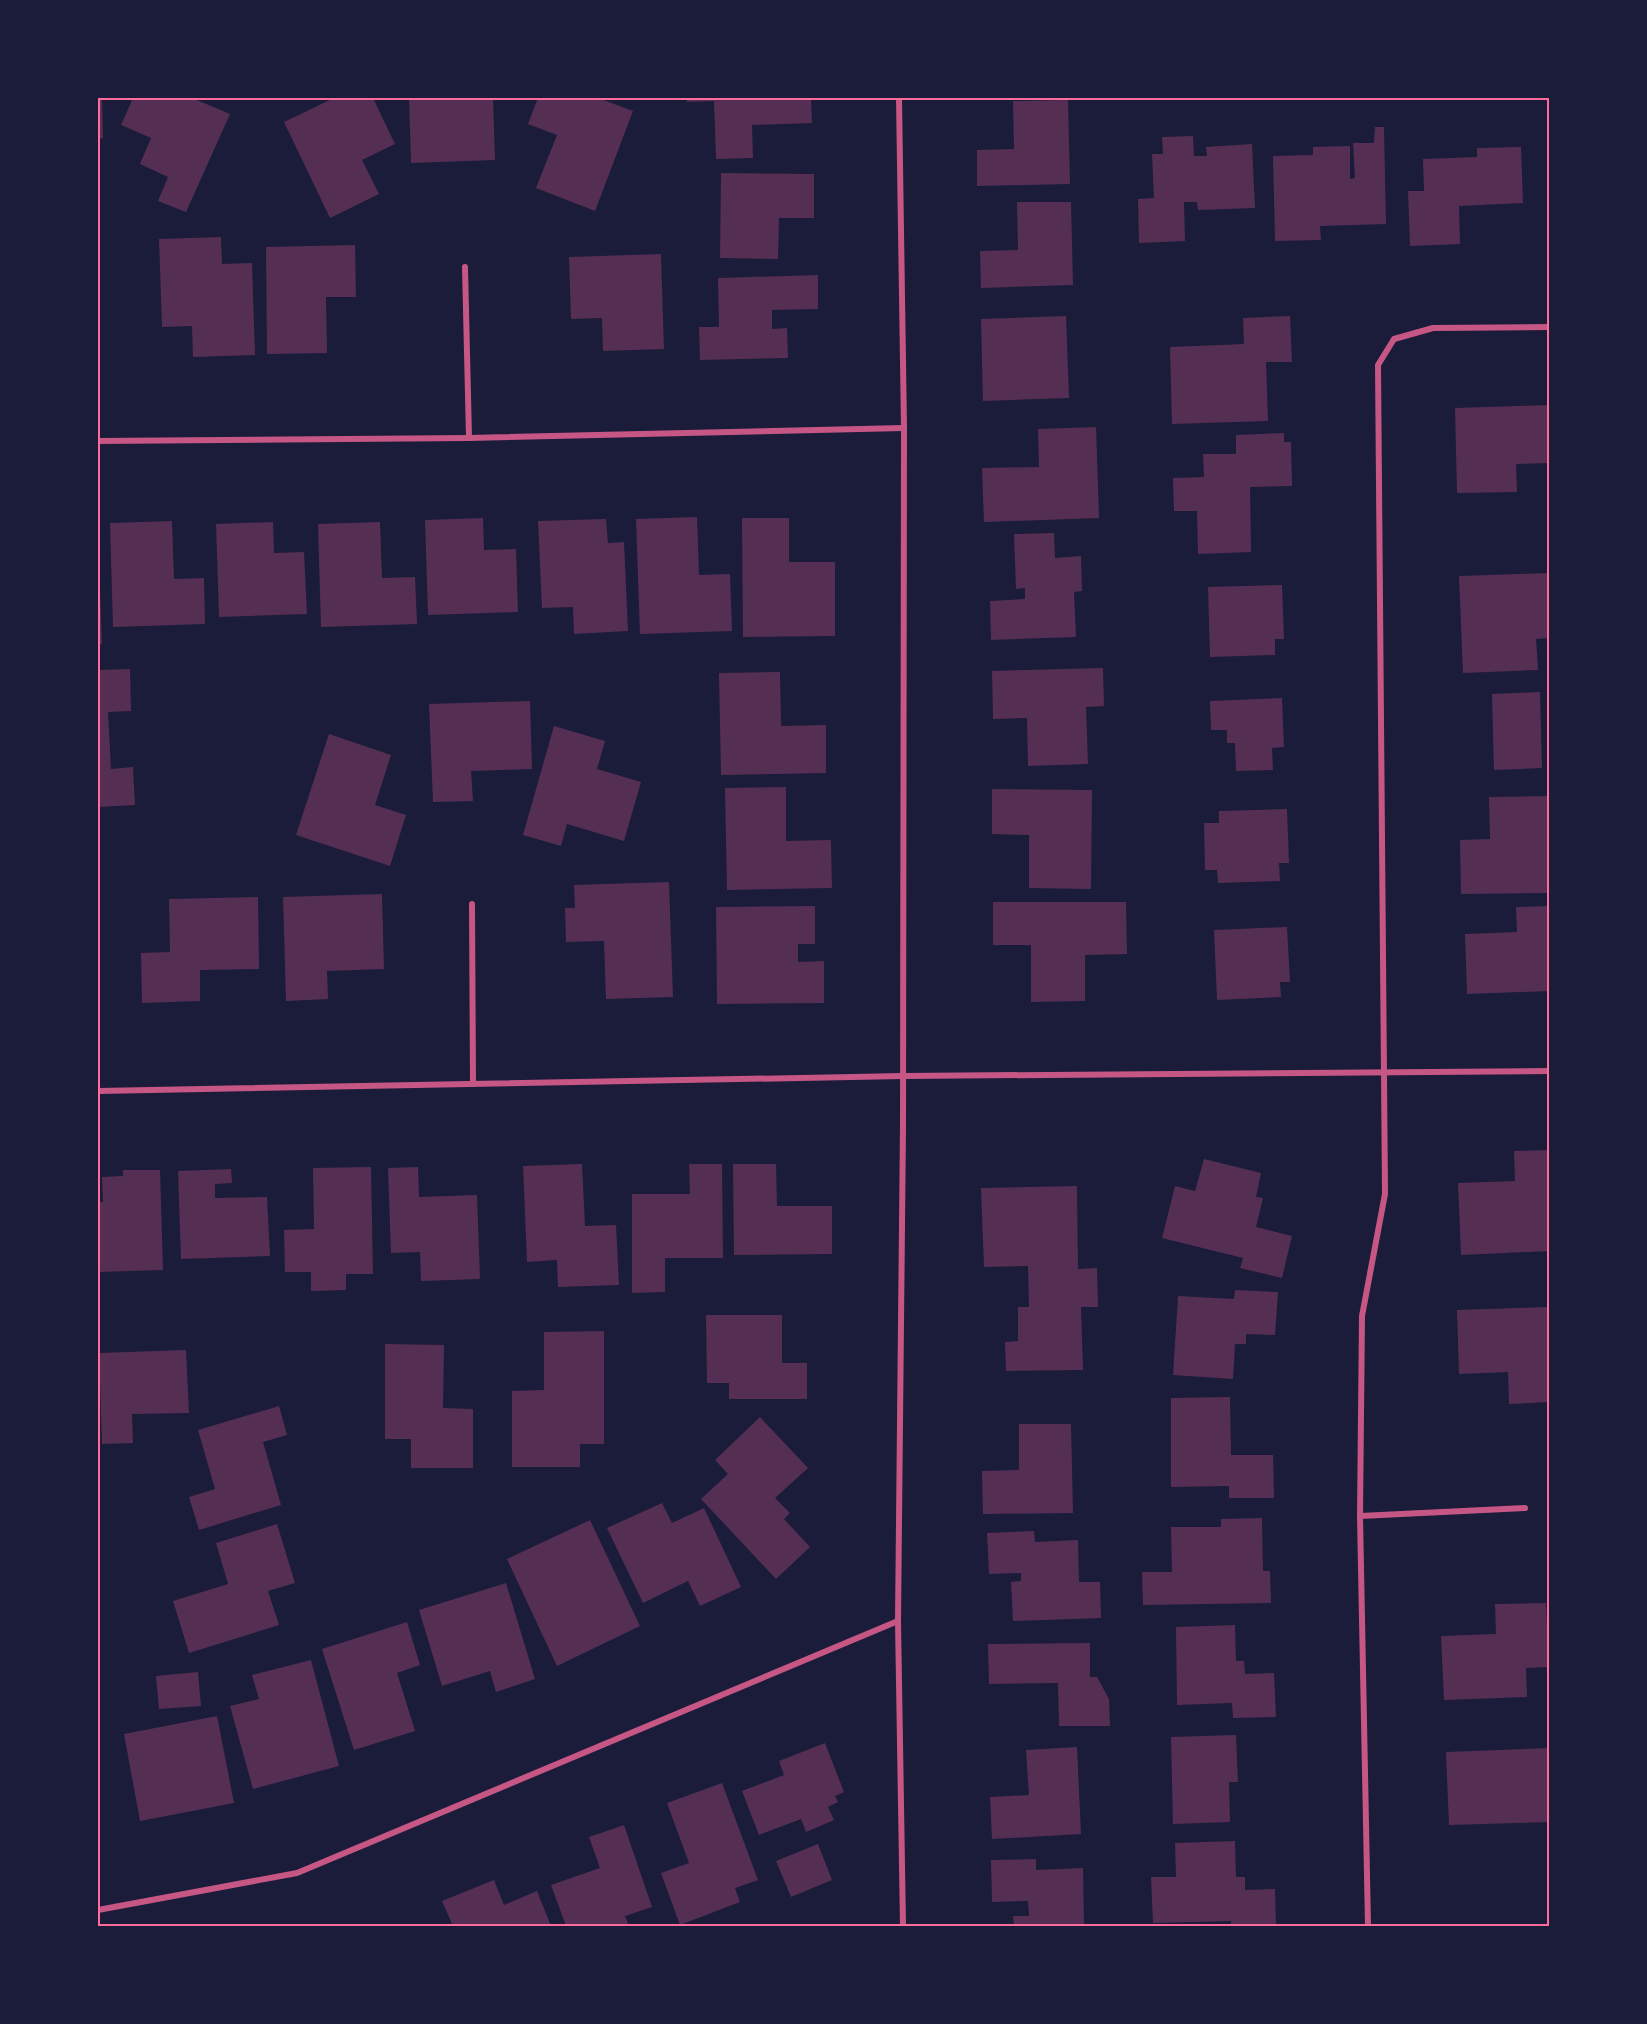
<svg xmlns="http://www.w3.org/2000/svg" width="1647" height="2024" font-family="'DM Sans',sans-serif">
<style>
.building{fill:#542f53}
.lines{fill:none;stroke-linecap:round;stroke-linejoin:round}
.minor{stroke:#c65784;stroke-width:6}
.neatline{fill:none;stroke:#ff6b9d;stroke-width:2}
</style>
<rect width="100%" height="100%" fill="#1b1b3a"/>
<g class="building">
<path d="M98 98H102L103 138 98 139Z"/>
<path d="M133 98H192L230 114 186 212 158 201 168 177 140 164 151 138 121 125Z"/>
<path d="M334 98H373L395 144 362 160 379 194 330 218 284 122Z"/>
<path d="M409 98H493L495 160 411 163Z"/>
<path d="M538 98H598L633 111 595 211 536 188 557 135 528 124Z"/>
<path d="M687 98H811L812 123 752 125 753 158 716 159 714 101 687 102Z"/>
<path d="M1068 100 1070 184 977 186V150L1014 149 1013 101Z"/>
<path d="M1375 127H1384L1386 224 1320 226 1321 240 1275 241 1273 156 1313 155V147L1350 146V179L1355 178 1353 143H1374Z"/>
<path d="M1193 136 1194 156H1207L1206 147 1252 144 1255 208 1198 210 1197 202H1184L1185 241 1139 243 1138 199 1154 198 1152 154H1163L1162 137Z"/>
<path d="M1521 147 1523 203 1459 206 1460 244 1410 246 1408 191H1424L1423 159 1477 157V148Z"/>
<rect x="1547" y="163" width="3" height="73"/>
<path d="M721 173 814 174V218H779L778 259 720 258Z"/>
<path d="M1017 202H1071L1073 285 981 288 980 251 1018 250Z"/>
<path d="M221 237 222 264 252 263 255 355 193 357 192 326 162 327 159 239Z"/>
<path d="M355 245 356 297H326L327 353 267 354 266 247Z"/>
<path d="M661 254 664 349 603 351 602 318 571 319 569 257Z"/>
<path d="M818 275V309L772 310V329L787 328 788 358 700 360 699 327H719L718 278Z"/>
<path d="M1066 316 1069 398 983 401 981 319Z"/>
<path d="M1290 316 1292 362H1266L1268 421 1172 424 1170 347 1244 344 1243 318Z"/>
<path d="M1550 405V463L1516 464 1517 492 1457 493 1455 408Z"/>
<path d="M1096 427 1099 518 984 522 982 468 1039 467 1038 429Z"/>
<path d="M1284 433V442H1291L1292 486 1250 487 1251 552 1198 554 1197 511H1174L1173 478 1204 477 1203 454H1236V435Z"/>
<path d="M697 517 699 575 730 574 732 631 640 634 636 519Z"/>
<path d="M483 518 484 550 516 549 518 612 428 615 425 520Z"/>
<path d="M742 518H789V562H835V636L743 637Z"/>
<path d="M606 519 608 543 624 542 628 631 574 634 573 607 542 608 538 521Z"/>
<path d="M172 521 174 579 204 578 205 624 113 627 110 523Z"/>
<path d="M273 522 274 553 304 552 307 614 219 617 216 524Z"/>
<path d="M380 522 382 578 415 577 417 624 321 627 318 524Z"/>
<path d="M1054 533 1055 558 1081 556 1082 591 1074 592 1076 637 991 640 990 601 1025 599V588L1016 589 1014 534Z"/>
<path d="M98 564H99L102 644 98 645Z"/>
<path d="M1550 573V638L1536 639 1538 670 1463 673 1459 576Z"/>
<path d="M1282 585 1284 639H1275V655L1210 657 1208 587Z"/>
<path d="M1103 668 1104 706 1086 707 1088 764 1028 766 1027 718 993 719 992 671Z"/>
<path d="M130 669 131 711 108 712 111 769 133 767 135 805 98 807V670Z"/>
<path d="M780 672 781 726 826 725V773L721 775 719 673Z"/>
<path d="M1540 692 1542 768 1494 770 1492 694Z"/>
<path d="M1282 698 1284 747 1272 748 1273 770 1236 771 1235 743H1227V730H1211L1210 701Z"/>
<path d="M530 701 532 769 471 771 473 801 433 802 429 704Z"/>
<path d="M554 726 605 741 597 769 641 782 624 841 567 824 561 846 523 835Z"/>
<path d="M329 734 391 755 375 805 406 815 390 866 296 835Z"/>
<path d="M786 787V841L831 840 832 888 727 890 725 788Z"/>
<path d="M992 789 1092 790 1091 889 1029 888V835L992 834Z"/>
<path d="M1550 796V861H1547V893L1461 894 1460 840 1490 839 1489 797Z"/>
<path d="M1287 809 1289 863H1279L1280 881 1218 883 1217 870H1205L1204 823H1219V811Z"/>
<path d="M669 882 673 997 606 999 604 941 566 942 565 908H575L574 885Z"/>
<path d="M382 894 384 969 327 971 328 999 286 1001 283 897Z"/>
<path d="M258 897 259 969 200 970V1001L142 1003 141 953 170 952 169 899Z"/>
<path d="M993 902H1126L1127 954 1085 955V1001L1031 1002V945H993Z"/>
<path d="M815 906V944H798V962L824 961V1003L717 1004 716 907Z"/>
<path d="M1550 906V991L1467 994 1465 934 1517 932 1516 907Z"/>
<path d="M1287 927 1290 982H1280L1281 997 1217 1000 1214 930Z"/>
<path d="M1550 1150V1251L1461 1255 1458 1183 1515 1181 1514 1151Z"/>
<path d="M1204 1159 1261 1173 1256 1197 1263 1198 1256 1227 1292 1236 1282 1278 1240 1268 1243 1258 1162 1238 1175 1186 1195 1191Z"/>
<path d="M582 1164 585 1226 616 1225 619 1285 558 1287 557 1260 527 1262 523 1166Z"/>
<path d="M689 1164H722L723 1258H665V1292L632 1293V1194H690Z"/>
<path d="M733 1164H776L777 1206H832V1254L734 1255Z"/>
<path d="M371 1167 373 1274H346V1290L311 1291V1272H285L284 1230 314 1229 313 1168Z"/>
<path d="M418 1167 419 1197 477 1195 480 1279 421 1281 420 1252 391 1253 388 1168Z"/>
<path d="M231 1169 232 1183 215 1184V1198L267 1197 270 1256 181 1259 178 1171Z"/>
<path d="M123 1170H160L163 1270 98 1272V1202H103L102 1177 123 1176Z"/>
<path d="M1077 1186 1078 1269 1097 1268 1098 1307H1081L1083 1370 1006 1371 1005 1342 1018 1341V1307H1029L1028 1266 984 1267 981 1188Z"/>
<path d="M1235 1290 1278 1292 1275 1335 1246 1334V1344H1235L1233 1379 1173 1375 1178 1296 1234 1299Z"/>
<path d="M1550 1307V1402L1509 1404 1508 1372 1459 1374 1457 1310Z"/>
<path d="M706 1315H782V1363H807V1399H729V1383H707Z"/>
<path d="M604 1331V1444H580V1467H512V1391L544 1390V1332Z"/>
<path d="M385 1344 444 1345 443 1408 473 1409V1468H411V1439H385Z"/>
<path d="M186 1350 189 1413 132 1414 133 1443 102 1444 99 1353Z"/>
<path d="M1230 1397 1231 1455H1273L1274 1498H1229V1486L1171 1487V1398Z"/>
<path d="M279 1406 287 1435 263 1442 281 1505 199 1530 189 1497 215 1489 198 1430Z"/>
<path d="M760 1417 808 1468 775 1498 790 1513 784 1519 810 1547 776 1579 701 1499 728 1474 715 1460Z"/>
<path d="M1019 1424H1071L1073 1513 983 1514 982 1471 1019 1470Z"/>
<path d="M662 1503 672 1523 704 1508 741 1587 700 1606 688 1581 643 1603 607 1528Z"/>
<path d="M1262 1518 1263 1571H1270L1271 1603 1143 1605 1142 1572H1172L1171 1527H1221V1519Z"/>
<path d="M590 1520 640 1626 557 1666 507 1559Z"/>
<path d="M277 1524 295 1583 268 1591 279 1625 189 1653 173 1601 228 1584 216 1543Z"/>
<path d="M1034 1531 1035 1542 1078 1540 1079 1582H1100L1101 1618 1013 1621 1011 1582 1021 1581V1573L989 1574 987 1533Z"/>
<path d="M506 1583 535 1679 496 1692 490 1671 442 1686 419 1610Z"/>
<path d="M1546 1603 1549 1667 1526 1668 1527 1697 1444 1700 1441 1636 1496 1634 1495 1604Z"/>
<path d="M407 1622 420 1665 397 1673 415 1731 354 1750 322 1649Z"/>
<path d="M1235 1625 1236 1661H1244L1245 1674 1274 1673 1276 1717 1233 1718 1232 1703 1177 1705 1176 1627Z"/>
<path d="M1090 1643V1677H1097L1109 1699 1110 1726H1059L1058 1683 989 1684 988 1644Z"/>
<path d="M311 1660 339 1766 253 1789 230 1706 259 1699 252 1675Z"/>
<path d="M198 1672 201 1706 159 1709 156 1676Z"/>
<path d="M217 1716 234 1803 140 1821 124 1734Z"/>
<path d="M1236 1735 1238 1782H1229L1230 1822 1173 1824 1171 1737Z"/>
<path d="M825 1743 844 1792 835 1796 838 1802 828 1807 834 1820 806 1832 801 1819 759 1835 742 1791 784 1775 779 1761Z"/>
<path d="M1077 1747 1081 1834 992 1839 990 1797 1029 1795 1026 1750Z"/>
<path d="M1550 1748V1822L1449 1825 1446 1752Z"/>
<path d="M722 1783 758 1880 735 1888 740 1902 680 1925 661 1873 689 1863 667 1803Z"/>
<path d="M624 1825 652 1907 625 1916 629 1926H566L551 1885 600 1868 589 1837Z"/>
<path d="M1235 1841 1236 1877H1245V1890L1275 1889 1276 1926H1231V1921L1153 1923 1151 1877H1176L1175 1843Z"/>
<path d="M818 1844 832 1880 791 1897 776 1861Z"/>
<path d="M1036 1859V1870L1083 1868 1084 1926H1014L1013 1916H1029L1028 1901 992 1902 991 1860Z"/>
<path d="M494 1880 504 1905 537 1891 551 1926H453L442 1901Z"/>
</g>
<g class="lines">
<g class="minor">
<path d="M899 98 904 428 903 1125 898 1621 903 1926"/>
<path d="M465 267 469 438"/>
<path d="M98 441 469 438 904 428"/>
<path d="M472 904 473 1084"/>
<path d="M98 1091 903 1076 1550 1071"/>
<path d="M1360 1516 1525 1508"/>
<path d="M98 1910 297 1873 898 1621"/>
<path d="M1368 1926 1360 1516 1362 1316 1385 1194 1378 365 1394 339 1433 328 1550 327"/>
</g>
</g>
<rect width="1647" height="2024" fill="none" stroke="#1b1b3a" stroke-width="198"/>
<rect x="99" y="99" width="1449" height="1826" class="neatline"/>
</svg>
